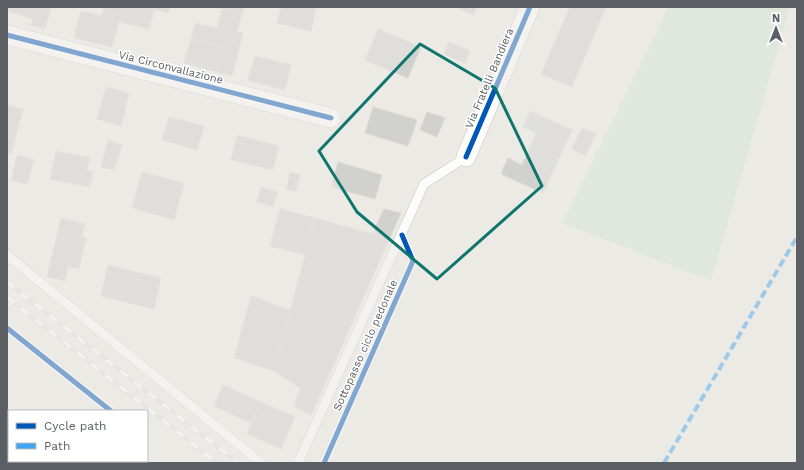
<svg xmlns="http://www.w3.org/2000/svg" width="804" height="470" font-family="'Work Sans',sans-serif">
<style>
.green{fill:#d3e7d3}
.building{fill:#d1d1ce;stroke:#dad9d4}
.lines{fill:none;stroke-linecap:round;stroke-linejoin:round}
.lane-casing{stroke:#c6c6c6;stroke-width:10}
.street-casing{stroke:#c6c6c6;stroke-width:20}
.lane{stroke:#fcfcfb;stroke-width:9}
.street{stroke:#fcfcfb;stroke-width:19}
.rail-casing{stroke:#e2e2e2;stroke-width:4.5}
.rail{stroke:#fff;stroke-width:3;stroke-dasharray:9;stroke-linecap:butt}
.quiet{stroke:#40a5ee;stroke-width:4;stroke-dasharray:8 4;stroke-linecap:butt}
.cycleway-casing{stroke:#fff;stroke-width:8}
.cycleway{stroke:#0057b8;stroke-width:5}
.marked{fill:none;stroke:#0f766e;stroke-width:3;stroke-linejoin:round}
.labels{text-anchor:middle;stroke-width:3;stroke-linejoin:round;paint-order:stroke}
.street-label{font-size:11px;fill:#5b5e63;stroke:#fff}
</style>
<rect width="100%" height="100%" fill="#ebeae5"/>
<path class="green" d="M667 7H790L711 281 562 223 663 20Z"/>
<g class="building">
<path d="M7 7H51L45 29 31 25 33 19 7 11Z"/>
<path d="M104 7H123L121 16 103 11Z"/>
<path d="M123 7H144L154 10 149 29 119 22Z"/>
<path d="M149 7H170L168 13 149 8Z"/>
<path d="M215 7H231L230 11Z"/>
<path d="M231 7H244L237 31 243 33 232 76 216 72 223 48 191 39 195 23 217 28 222 9 230 11Z"/>
<path d="M281 7H316L311 31 277 23Z"/>
<path d="M456 7H477L473 15Z"/>
<path d="M570 7H606L572 87 541 74Z"/>
<path d="M81 11 102 16 103 11 121 16 112 47 74 38Z"/>
<path d="M378 29 421 47 408 78 365 60Z"/>
<path d="M191 39 223 48 216 72 184 63Z"/>
<path d="M449 42 470 51 465 63 444 54Z"/>
<path d="M255 56 291 65 285 90 248 80Z"/>
<path d="M106 87 129 93 121 126 97 119Z"/>
<path d="M7 105 23 109 11 154 7 153Z"/>
<path d="M373 107 417 120 408 146 365 133Z"/>
<path d="M530 111 572 130 543 193 501 174 508 158 522 165 536 133 523 127Z"/>
<path d="M427 112 445 118 437 137 420 130Z"/>
<path d="M169 117 204 126 197 150 162 140Z"/>
<path d="M582 128 596 134 585 156 572 149Z"/>
<path d="M237 135 279 146 273 170 231 160Z"/>
<path d="M108 140 122 145 114 170 101 167Z"/>
<path d="M56 151 90 158 87 170 93 172 90 187 50 179Z"/>
<path d="M17 155 34 160 27 184 11 180Z"/>
<path d="M338 162 382 175 375 199 331 187Z"/>
<path d="M142 172 184 183 174 220 132 208Z"/>
<path d="M290 172 300 175 296 191 286 189Z"/>
<path d="M261 187 277 192 273 207 257 202Z"/>
<path d="M280 209 315 218 305 255 270 246Z"/>
<path d="M384 209 401 213 311 415 294 406 300 388 274 371 315 218 372 234Z"/>
<path d="M61 218 85 224 82 237 86 238 79 269 68 266 65 281 47 277Z"/>
<path d="M108 265 161 278 154 309 101 296Z"/>
<path d="M251 296 290 310 274 371 234 358Z"/>
<path d="M223 385 261 402 251 423 214 406Z"/>
<path d="M261 402 295 417 281 449 247 434Z"/>
<path d="M65 461H78L77 463H68Z"/>
</g>
<g class="lines">
<defs>
<g id="lane">
<path d="M7 255 261 463"/>
<path d="M298 463 424 184 466 157"/>
</g>
<g id="street">
<path d="M7 35 331 118"/>
<path d="M466 157 530 7"/>
</g>
</defs>
<use href="#lane" class="lane-casing"/>
<use href="#street" class="street-casing"/>
<use href="#lane" class="lane"/>
<use href="#street" class="street"/>
<defs>
<g id="rail">
<path d="M7 282 238 463"/>
<path d="M7 297 217 463"/>
</g>
</defs>
<use href="#rail" class="rail-casing"/>
<use href="#rail" class="rail"/>
<path class="quiet" d="M664 463 797 237"/>
<defs>
<g id="cycleway">
<path d="M7 35 331 118"/>
<path d="M466 157 530 7"/>
<path d="M7 328 111 411"/>
<path d="M324 463 413 261 402 235"/>
</g>
</defs>
<use href="#cycleway" class="cycleway-casing"/>
<use href="#cycleway" class="cycleway"/>
</g>
<path d="M0 0H804V470H0ZM420 44 495 88 542 186 437 279 357 212 319 151Z" fill="#ebeae5" fill-opacity=".55" fill-rule="evenodd"/>
<path class="marked" d="M420 44 495 88 542 186 437 279 357 212 319 151Z"/>
<g class="labels">
<g class="street-label">
<text transform="translate(171 67) rotate(14)" y="4">Via Circonvallazione</text>
<text transform="translate(489 78) rotate(-67)" y="4">Via Fratelli Bandiera</text>
<text transform="translate(365 345) rotate(-66)" y="4">Sottopasso ciclo pedonale</text>
</g>
</g>
<rect width="804" height="470" fill="none" stroke="#5b5e63" stroke-width="16"/>
<rect x="8" y="410" width="140" height="52" fill="#ffffff" stroke="#bdbfc1"/>
<rect x="16" y="423" width="20" height="6" fill="#0057b8" stroke="#bdbfc1"/>
<text x="44" y="430" font-size="12" fill="#5b5e63">Cycle path</text>
<rect x="16" y="443" width="20" height="6" fill="#40a5ee" stroke="#bdbfc1"/>
<text x="44" y="450" font-size="12" fill="#5b5e63">Path</text>
<g transform="translate(776 28)" stroke="#ffffff" stroke-width="3" paint-order="stroke">
<path d="M0-3L7 15L0 10L-7 15Z" fill="#5b5e63"/>
<text y="-6" font-size="11" font-weight="bold" text-anchor="middle" fill="#5b5e63">N</text>
</g>
</svg>
